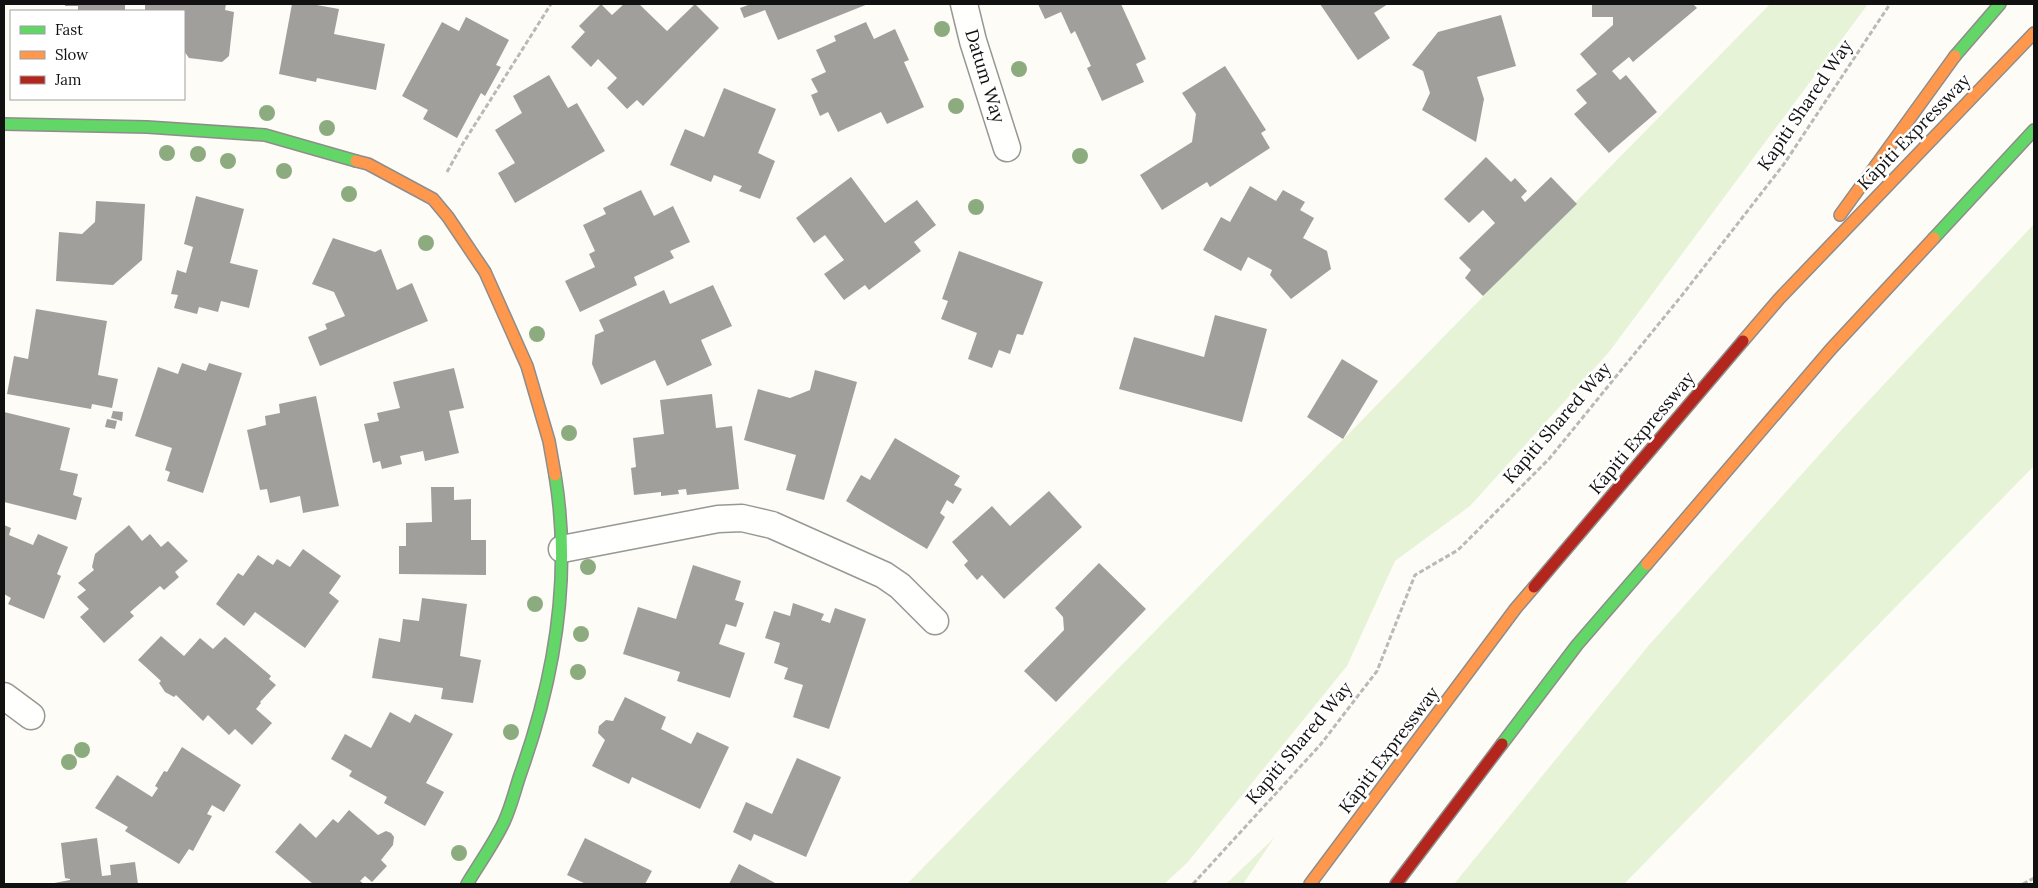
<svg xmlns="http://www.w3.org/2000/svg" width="2038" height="888" font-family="Lora,serif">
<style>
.green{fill:#e7f3d7}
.building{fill:#a19f9c}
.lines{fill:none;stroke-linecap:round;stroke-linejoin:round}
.street-casing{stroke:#979795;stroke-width:29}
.fast-casing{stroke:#8e8d8b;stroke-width:14}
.slow-casing{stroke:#8e8d8b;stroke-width:14}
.jam-casing{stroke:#8e8d8b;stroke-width:14}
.path{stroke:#b9b9b8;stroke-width:3;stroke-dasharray:5 2.5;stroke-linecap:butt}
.street{stroke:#fffffe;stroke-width:26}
.fast{stroke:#63d668;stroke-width:11}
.slow{stroke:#ff974d;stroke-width:11}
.jam{stroke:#b3261e;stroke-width:11}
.tree{fill:#8cac80}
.labels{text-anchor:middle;stroke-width:5;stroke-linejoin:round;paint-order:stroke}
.street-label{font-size:18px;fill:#111;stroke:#fff}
</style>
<rect width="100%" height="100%" fill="#fdfcf7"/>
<g class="green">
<path d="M1770 4H1868L1609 352 1470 506 1395 561 1347 666 1187 863 1164 884H907Z"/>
<path d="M2034 224V466L1624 884H1454L1649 645 1844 427Z"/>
<path d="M1274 838 1243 884H1226Z"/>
</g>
<g class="building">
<path d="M65 4H125V11H78V6H65Z"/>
<path d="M145 4H226L225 10 234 12 229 56 222 62 189 58 184 51V11H145Z"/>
<path d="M292 4H311L339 9 334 34 385 44 376 90 317 78 316 82 279 74Z"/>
<path d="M601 4 612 15 624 4H639L667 31 695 4 719 28 643 106 637 100 627 109 607 88 617 78 598 59 591 67 571 47 585 32 579 26Z"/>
<path d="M751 4H868L778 40 765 10 744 18 740 8Z"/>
<path d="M1038 4H1121L1146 59 1136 64 1144 82 1102 101 1087 68 1091 66 1075 31 1071 34 1061 12 1045 19Z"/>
<path d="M1320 4H1388L1374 13 1390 38 1358 60Z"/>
<path d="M1592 4H1693L1697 8 1633 62 1629 57 1612 71 1620 80 1626 75 1657 112 1609 153 1574 114 1587 103 1576 90 1597 74 1580 54 1613 25V17H1592Z"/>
<path d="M1501 15 1516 66 1477 77 1484 99 1476 142 1422 110 1430 93 1423 71 1412 65 1438 32Z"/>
<path d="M466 17 509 40 496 65 501 67 485 96 481 93 457 138 423 119 428 110 402 96 442 22 459 31Z"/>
<path d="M866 22 874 39 895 29 909 60 904 62 924 107 887 124 881 112 838 132 828 112 820 116 811 95 818 92 811 79 826 72 816 50 836 41 834 36Z"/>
<path d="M1225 66 1266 130 1261 133 1270 148 1210 187 1207 182 1162 210 1140 175 1192 142 1196 114 1182 93Z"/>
<path d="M549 75 568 108 577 103 605 151 515 203 498 173 515 163 495 130 522 113 513 96Z"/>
<path d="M724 88 776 109 758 153 775 161 760 199 739 191 742 186 714 175 711 182 670 165 685 129 704 137Z"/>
<path d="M1486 157 1511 182 1515 178 1527 191 1521 197 1525 202 1551 177 1577 204 1483 296 1465 278 1471 270 1459 258 1495 223 1483 210 1469 223 1444 199Z"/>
<path d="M851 177 885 223 917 200 936 225 914 242 921 251 869 290 865 285 844 300 824 274 844 260 825 235 814 243 796 218Z"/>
<path d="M1250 186 1276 201 1283 190 1305 202 1300 210 1314 218 1303 238 1327 251 1331 269 1291 299 1270 275 1272 270 1248 257 1241 271 1203 250 1221 217 1230 222Z"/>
<path d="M641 190 654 216 673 206 690 242 670 251 674 258 634 277 637 285 580 312 565 281 595 267 589 254 595 251 583 225 606 214 603 208Z"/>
<path d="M196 196 244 209 230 263 258 270 249 308 221 301 218 312 199 307 197 314 174 308 178 295 171 294 177 270 186 273 193 247 184 244Z"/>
<path d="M96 201 145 204 142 260 113 285 56 281 59 232 82 234 95 222Z"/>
<path d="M333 238 375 252 381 249 397 290 412 283 428 321 320 366 308 337 327 329 325 324 345 316 334 292 312 284Z"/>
<path d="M959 251 1043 282 1023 335 1017 334 1010 354 999 350 992 368 968 359 977 333 941 319 948 301 942 299Z"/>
<path d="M713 285 732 326 701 340 712 365 667 386 655 360 601 385 592 364 595 335 604 331 599 320 664 290 670 304Z"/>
<path d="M36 309 107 321 98 375 118 379 112 408 92 404 91 409 7 394 14 356 28 359Z"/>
<path d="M1215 315 1267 329 1242 422 1119 389 1134 337 1204 357Z"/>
<path d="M1342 359 1378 381 1343 439 1307 417Z"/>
<path d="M182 363 206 371 209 363 242 373 203 493 167 481 170 472 165 470 172 448 135 436 158 367 178 374Z"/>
<path d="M454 368 464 408 449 411 459 453 425 461 423 451 400 456 402 464 382 469 380 461 373 463 364 424 379 421 377 413 400 408 393 382Z"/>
<path d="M815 370 857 382 824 500 786 490 796 455 744 440 758 389 790 398 810 390Z"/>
<path d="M712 394 716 428 732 426 739 489 687 495 686 489 678 490 679 494 661 496V492L634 495 631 468 636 467 633 438 664 434 660 400Z"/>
<path d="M316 396 339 506 303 513 300 496 270 503 267 489 260 490 247 430 266 425 265 416 280 413 279 404Z"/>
<path d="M113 411 123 412 122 421 111 418Z"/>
<path d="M4 412 70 428 60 470 78 474 73 495 82 498 76 520 4 502Z"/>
<path d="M107 419 117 421 115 429 105 427Z"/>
<path d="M895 438 960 476 954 485 962 489 953 504 947 500 940 513 945 517 927 549 846 501 861 475 870 480Z"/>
<path d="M431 487H454V500L471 499V540H486V575L399 574V546H406V523L432 522Z"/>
<path d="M1049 491 1082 527 1004 599 982 575 977 580 964 565 968 561 952 542 992 506 1010 526Z"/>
<path d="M4 525 11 528 9 535 33 545 38 534 68 547 57 574 61 576 44 619 8 604 11 598 4 594Z"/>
<path d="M129 525 142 541 150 534 161 547 168 541 188 561 175 572 179 577 164 590 160 586 130 612 134 616 104 643 80 617 89 609 77 597 86 590 78 583 94 570 92 567 95 554Z"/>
<path d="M303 549 341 576 329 593 339 601 305 648 255 612 244 626 216 604 238 573 243 576 258 555 273 565 277 559 290 567Z"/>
<path d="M1099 563 1146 609 1056 702 1024 671 1064 630 1063 617 1055 608Z"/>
<path d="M693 565 741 581 735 600 744 603 736 627 726 624 719 644 745 653 730 698 677 681 680 672 623 654 638 607 676 619Z"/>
<path d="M422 598 467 604 460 656 481 660 473 703 441 699 443 688 372 678 379 638 400 642 403 619 419 621Z"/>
<path d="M793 603 824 614 821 620 830 623 835 608 866 619 829 729 793 717 803 685 784 679 788 668 774 663 780 643 765 638 774 611 790 616Z"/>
<path d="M161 636 184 656 200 638 213 649 225 637 271 676 269 679 276 685 260 702 261 703 256 709 272 723 252 745 235 729 229 735 208 715 203 721 176 695 174 697 165 692 159 683 161 681 138 660Z"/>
<path d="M625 697 666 717 661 729 691 744 697 732 729 747 700 809 632 777 629 784 592 766 605 740 598 733 599 726 606 720 613 721Z"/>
<path d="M390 712 410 723 415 714 453 734 426 783 444 792 425 826 384 803 387 797 349 776 352 771 331 759 345 734 371 748Z"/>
<path d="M182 747 241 785 224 812 212 805 207 814 212 816 193 851 189 849 179 864 125 831 128 827 95 808 117 775 152 797 158 788 155 786 164 771 167 772Z"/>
<path d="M797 758 841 777 806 857 754 834 751 841 733 832 746 802 772 814Z"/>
<path d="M349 810 378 835 386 831 391 833 394 837 393 845 381 860 387 866 372 882 365 876 360 881 364 884H313L275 852 300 823 316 838 333 819 338 823Z"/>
<path d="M97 838 102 876 111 875 110 865 135 862 138 884H49L70 880V879L65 878 61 843Z"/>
<path d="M585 838 652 871 645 884H586L567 875Z"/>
<path d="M739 864 777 884H729Z"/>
</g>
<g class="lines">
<defs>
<g id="street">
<path d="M964 4 973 41 1007 148"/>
<path d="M562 549 718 519 742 518 772 525 884 575 900 586 935 621"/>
<path d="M4 696 31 716"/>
</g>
<g id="fast">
<path d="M1955 56 2000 4"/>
<path d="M4 124 147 127 265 135 356 161"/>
<path d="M1934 238 2034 130"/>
<path d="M1502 744 1577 645 1647 564"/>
<path d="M467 884C479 864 494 843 504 822 511 807 515 790 520 775 554 680 572 576 555 475"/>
</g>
<g id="slow">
<path d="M356 161 368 164 433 199 448 217 485 272 527 366 549 441 555 475"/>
<path d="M1840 215 1955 56"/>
<path d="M1743 341 1779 299 2034 33"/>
<path d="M1647 564 1831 349 1934 238"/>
<path d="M1310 884 1516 608 1534 587"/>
</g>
<g id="jam">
<path d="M1534 587 1743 341"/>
<path d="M1396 884 1502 744"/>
</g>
</defs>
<use href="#street" class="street-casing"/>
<use href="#fast" class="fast-casing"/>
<use href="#slow" class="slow-casing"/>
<use href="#jam" class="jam-casing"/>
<g class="path">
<path d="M447 172 462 145 551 4"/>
<path d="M1193 884 1321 744 1377 671 1415 575 1458 550 1549 459 1683 294 1784 164 1890 4"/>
<path d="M2023 884 2034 878"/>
</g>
<use href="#street" class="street"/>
<use href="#fast" class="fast"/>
<use href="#slow" class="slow"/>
<use href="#jam" class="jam"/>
</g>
<g class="tree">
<circle cx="942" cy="29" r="8"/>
<circle cx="1019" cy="69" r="8"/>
<circle cx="956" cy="106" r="8"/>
<circle cx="267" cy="113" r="8"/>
<circle cx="327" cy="128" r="8"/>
<circle cx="167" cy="153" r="8"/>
<circle cx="198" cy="154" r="8"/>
<circle cx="1080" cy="156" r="8"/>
<circle cx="228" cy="161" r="8"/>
<circle cx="284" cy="171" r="8"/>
<circle cx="349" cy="194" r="8"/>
<circle cx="976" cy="207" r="8"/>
<circle cx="426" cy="243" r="8"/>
<circle cx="537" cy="334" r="8"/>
<circle cx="569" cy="433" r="8"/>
<circle cx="588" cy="567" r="8"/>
<circle cx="535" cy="604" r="8"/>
<circle cx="581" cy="634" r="8"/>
<circle cx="578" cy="672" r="8"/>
<circle cx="511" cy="732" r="8"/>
<circle cx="82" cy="750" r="8"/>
<circle cx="69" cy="762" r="8"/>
<circle cx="459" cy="853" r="8"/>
</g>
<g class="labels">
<g class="street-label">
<text transform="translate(985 76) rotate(73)" y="6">Datum Way</text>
<text transform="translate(1805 105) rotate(-56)" y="6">Kapiti Shared Way</text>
<text transform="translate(1914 132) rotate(-46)" y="6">Kāpiti Expressway</text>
<text transform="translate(1557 423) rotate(-49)" y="6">Kapiti Shared Way</text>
<text transform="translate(1642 433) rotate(-50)" y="6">Kāpiti Expressway</text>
<text transform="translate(1299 743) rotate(-50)" y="6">Kapiti Shared Way</text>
<text transform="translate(1389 750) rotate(-53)" y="6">Kāpiti Expressway</text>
</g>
</g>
<rect width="2038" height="888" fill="none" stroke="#111111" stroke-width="10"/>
<rect x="10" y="10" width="175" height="90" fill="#ffffff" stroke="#a0a0a0"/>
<rect x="20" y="26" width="25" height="8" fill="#63d668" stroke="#a0a0a0"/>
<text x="55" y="35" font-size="15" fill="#111111">Fast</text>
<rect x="20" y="51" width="25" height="8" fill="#ff974d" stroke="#a0a0a0"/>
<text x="55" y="60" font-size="15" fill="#111111">Slow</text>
<rect x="20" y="76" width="25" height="8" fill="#b3261e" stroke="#a0a0a0"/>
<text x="55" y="85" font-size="15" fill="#111111">Jam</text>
</svg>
